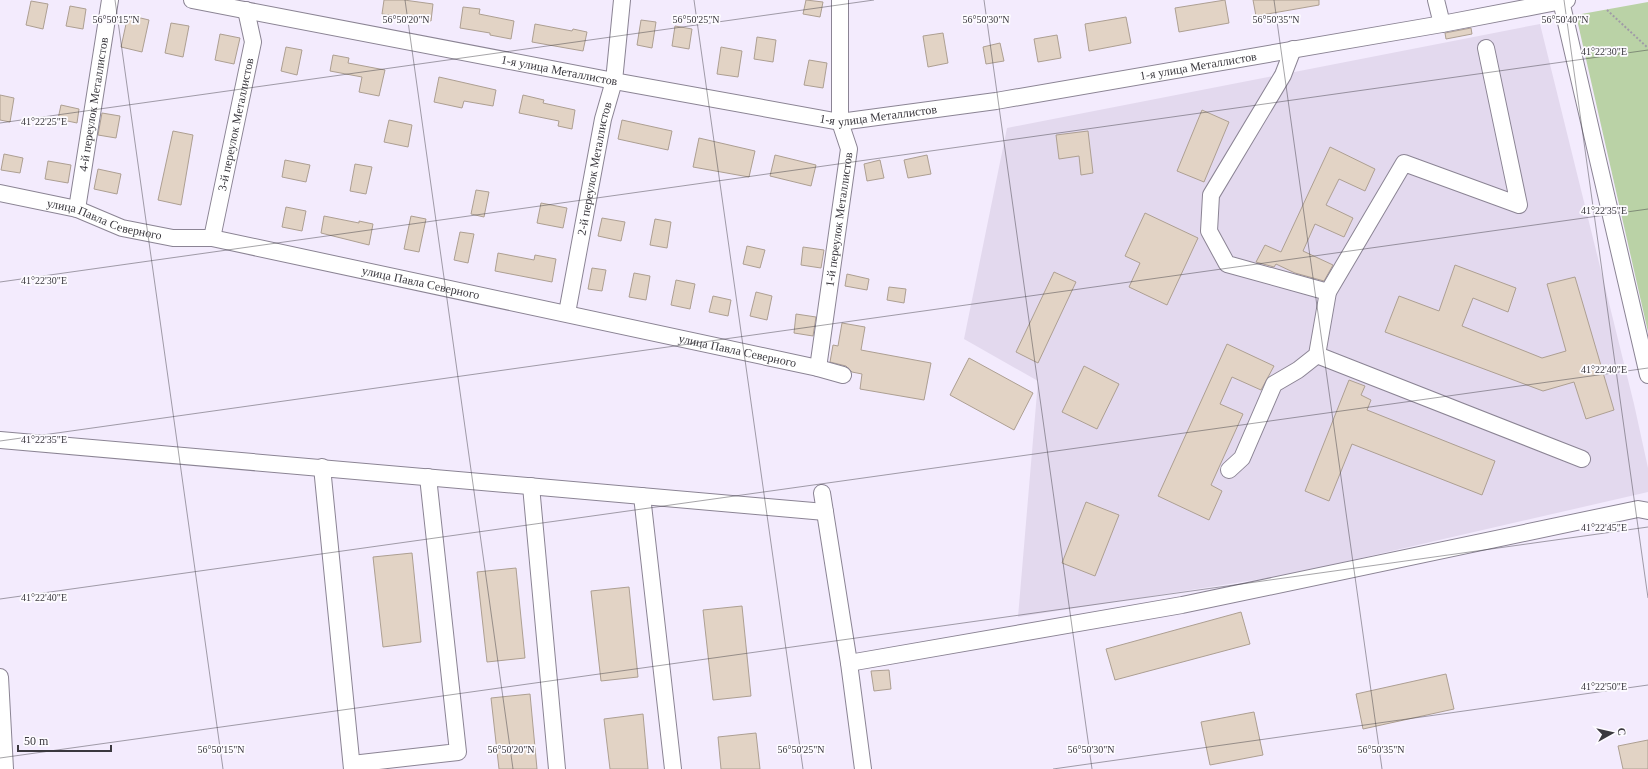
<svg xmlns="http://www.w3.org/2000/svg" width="1648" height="769" font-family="'Times New Roman',serif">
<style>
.medical{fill:#e3d9ee}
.green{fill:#bad2a6}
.building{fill:#e2d3c5;stroke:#ad9f92}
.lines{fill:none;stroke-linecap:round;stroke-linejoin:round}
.minor-casing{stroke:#8b8494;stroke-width:18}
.path{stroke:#a09aa7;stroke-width:2;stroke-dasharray:2 2;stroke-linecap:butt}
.minor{stroke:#fff;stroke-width:16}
.ticks{fill:none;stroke:#3a383e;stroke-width:1;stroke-opacity:0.45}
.labels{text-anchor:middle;stroke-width:3.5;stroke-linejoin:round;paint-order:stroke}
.street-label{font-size:12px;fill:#3a383e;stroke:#fdfbff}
.ticks-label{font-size:10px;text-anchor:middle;fill:#3a383e;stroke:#fdfbff;stroke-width:3.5;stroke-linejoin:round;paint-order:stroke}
</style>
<rect width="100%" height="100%" fill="#f3ebfd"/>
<path class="medical" d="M1540 24 1634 404 1648 468V492L1292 574 1018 617 1038 381 964 339 1007 128Z"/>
<path class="green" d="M1648 2V332L1576 15Z"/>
<g class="building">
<path d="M384 0H404L433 4 431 21 382 14Z"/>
<path d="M806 0 823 2 820 17 803 14Z"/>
<path d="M1225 0 1229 23 1179 32 1175 8Z"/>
<path d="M1253 0H1319V5L1256 16Z"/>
<path d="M31 1 48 4 43 29 26 25Z"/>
<path d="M70 6 86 9 83 29 66 26Z"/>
<path d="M463 7 480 9 479 14 514 21 511 39 490 35V33L460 28Z"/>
<path d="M128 15 149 20 142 52 121 47Z"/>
<path d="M1126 17 1131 43 1089 51 1085 24Z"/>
<path d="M641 20 656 22 652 48 637 45Z"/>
<path d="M171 23 189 26 183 57 165 53Z"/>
<path d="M535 24 572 31 573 29 587 32 583 51 532 42Z"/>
<path d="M675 26 692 29 689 49 672 46Z"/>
<path d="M1471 28 1472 34 1446 39 1445 33Z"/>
<path d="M943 33 948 63 928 67 923 36Z"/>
<path d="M220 34 240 38 234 64 215 60Z"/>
<path d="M1057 35 1061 58 1038 62 1034 39Z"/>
<path d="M757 37 776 40 773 62 754 59Z"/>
<path d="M1000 43 1004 61 986 64 983 47Z"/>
<path d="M286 47 302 50 297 75 281 71Z"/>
<path d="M721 47 742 51 738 77 717 74Z"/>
<path d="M333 55 349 58 348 63 385 70 379 96 359 92 362 77 330 71Z"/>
<path d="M809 60 827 63 823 88 804 85Z"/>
<path d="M439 77 496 90 493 106 464 101 462 108 434 102Z"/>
<path d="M0 95 14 98 10 122 0 120Z"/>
<path d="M523 95 544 100 543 103 575 110 572 129 558 126 559 121 519 113Z"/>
<path d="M61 105 79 109 77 123 58 119Z"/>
<path d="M1202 110 1229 122 1204 182 1177 171Z"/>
<path d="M102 113 120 116 116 138 98 135Z"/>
<path d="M389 120 412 125 408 147 384 142Z"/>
<path d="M622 120 672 131 668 150 618 139Z"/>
<path d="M173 131 193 135 181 205 158 200Z"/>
<path d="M1088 131 1093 173 1081 175 1079 156 1059 159 1056 135Z"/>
<path d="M699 138 755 151 749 177 693 167Z"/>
<path d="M1330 147 1375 169 1365 191 1339 179 1326 205 1353 218 1344 237 1315 224 1303 251 1333 265 1324 281 1295 273 1276 264 1274 267 1256 262 1265 245 1281 252Z"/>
<path d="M4 154 23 158 20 173 1 170Z"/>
<path d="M775 155 816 165 811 186 770 176Z"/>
<path d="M927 155 931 174 908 178 904 160Z"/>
<path d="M285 160 310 165 306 182 282 177Z"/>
<path d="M880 160 884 178 867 181 864 164Z"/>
<path d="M48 161 71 165 68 183 45 179Z"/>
<path d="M355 164 372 167 366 194 350 191Z"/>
<path d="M98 169 121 174 117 194 94 189Z"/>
<path d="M476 190 489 192 484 217 471 214Z"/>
<path d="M541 203 567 208 563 228 537 223Z"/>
<path d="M286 207 306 211 302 231 282 227Z"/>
<path d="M1145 213 1198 238 1167 305 1129 287 1140 263 1125 256Z"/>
<path d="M324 216 359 223V221L373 224 369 245 321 233Z"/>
<path d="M411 216 426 219 419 252 404 249Z"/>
<path d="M602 218 625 222 621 241 598 236Z"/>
<path d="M655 219 671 222 667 248 650 245Z"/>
<path d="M460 232 474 234 468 263 454 260Z"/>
<path d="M747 246 765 250 760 268 743 264Z"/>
<path d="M803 247 824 250 821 268 801 265Z"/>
<path d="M498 253 534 260 535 255 556 259 552 282 495 271Z"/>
<path d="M1455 265 1516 288 1508 312 1473 298 1462 326 1542 358 1566 351 1547 284 1575 277 1614 410 1586 419 1574 382 1543 391 1385 332 1399 296 1439 311Z"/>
<path d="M592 268 606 270 602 291 588 289Z"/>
<path d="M1054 272 1076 282 1038 363 1016 352Z"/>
<path d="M634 273 650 276 646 300 629 297Z"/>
<path d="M847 274 869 279 867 290 845 286Z"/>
<path d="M676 280 695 284 690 309 671 305Z"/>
<path d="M889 287 906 289 904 303 887 300Z"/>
<path d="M756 292 772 296 767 320 750 316Z"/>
<path d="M713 296 731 300 728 316 709 312Z"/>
<path d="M796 314 816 317 813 336 794 333Z"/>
<path d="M842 323 865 327 861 350 931 363 924 400 860 389 862 374 852 372 846 366 830 362 833 345 838 346Z"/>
<path d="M1227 344 1274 366 1261 390 1232 377 1220 404 1243 414 1211 485 1222 491 1209 520 1158 496Z"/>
<path d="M969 358 1033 393 1014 430 950 395Z"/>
<path d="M1084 366 1119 384 1097 429 1062 412Z"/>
<path d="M1349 380 1365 386 1361 395 1371 400 1367 410 1495 461 1482 495 1352 444 1329 501 1305 491Z"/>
<path d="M1086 502 1119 515 1095 576 1062 563Z"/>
<path d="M412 553 421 642 383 647 373 557Z"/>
<path d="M516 568 525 658 487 662 477 572Z"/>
<path d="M629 587 638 677 601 681 591 591Z"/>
<path d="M742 606 751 696 713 700 703 610Z"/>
<path d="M1241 612 1250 644 1115 680 1106 649Z"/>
<path d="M889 670 891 689 874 691 871 671Z"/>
<path d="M1446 674 1454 709 1363 729 1356 694Z"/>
<path d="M530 694 537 769H499L491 698Z"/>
<path d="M1254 712 1263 755 1210 765 1201 722Z"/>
<path d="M643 714 648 769H610L604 719Z"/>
<path d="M756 733 760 769H721L718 737Z"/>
<path d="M1648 740V769H1623L1618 746Z"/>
</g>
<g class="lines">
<defs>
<g id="minor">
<path id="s1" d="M192 0 614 81 840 122 996 101 1442 24 1567 0"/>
<path d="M1436 0 1442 24"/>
<path d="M1561 1 1648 375"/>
<path d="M1293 49 1283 75 1211 195 1209 231 1227 264 1328 292"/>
<path id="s2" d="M0 193 77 209 122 228 173 238H212L818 368 843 375"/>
<path id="s3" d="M77 209 110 0"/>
<path id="s4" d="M212 238 253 42 246 10"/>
<path id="s5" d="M567 313 603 119 614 81 622 0"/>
<path d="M1317 355 1582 459"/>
<path id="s6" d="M818 368 849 149 840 122V0"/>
<path d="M0 440 825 512"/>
<path d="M322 467 352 769"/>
<path d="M1229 470 1242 458 1274 384 1298 370 1317 355 1328 292 1404 163 1519 205 1486 48"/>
<path d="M531 486 557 769"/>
<path d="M822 493 849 663 863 769"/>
<path d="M642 496 673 769"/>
<path d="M849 663 1182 605 1638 509 1648 511"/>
<path d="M0 677 5 769"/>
<path d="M352 764 458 752 428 477"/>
</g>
</defs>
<use href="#minor" class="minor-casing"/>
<path class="path" d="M1607 10 1648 48"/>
<use href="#minor" class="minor"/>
</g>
<path class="ticks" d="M115 0 223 769M405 0 513 769M694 0 803 769M984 0 1092 769M1274 0 1382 769M1564 0 1648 598M0 123 874 0M0 282 1648 50M0 441 1648 209M0 599 1648 368M0 758 1648 527M1053 769 1648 685"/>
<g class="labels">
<g class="street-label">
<text dy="4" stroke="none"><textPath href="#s1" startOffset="1022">1-я улица Металлистов</textPath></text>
<text dy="4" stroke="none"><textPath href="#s1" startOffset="374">1-я улица Металлистов</textPath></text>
<text dy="4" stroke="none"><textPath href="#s3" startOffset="106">4-й переулок Металлистов</textPath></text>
<text dy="4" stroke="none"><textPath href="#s1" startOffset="698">1-я улица Металлистов</textPath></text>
<text dy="4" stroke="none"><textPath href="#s4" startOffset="116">3-й переулок Металлистов</textPath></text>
<text dy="4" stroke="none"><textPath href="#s5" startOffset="147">2-й переулок Металлистов</textPath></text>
<text dy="4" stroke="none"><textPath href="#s2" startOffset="108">улица Павла Северного</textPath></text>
<text dy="4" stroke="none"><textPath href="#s6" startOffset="150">1-й переулок Металлистов</textPath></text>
<text dy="4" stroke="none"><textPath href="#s2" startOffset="432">улица Павла Северного</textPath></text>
<text dy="4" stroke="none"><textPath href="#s2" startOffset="756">улица Павла Северного</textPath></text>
</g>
</g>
<g class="ticks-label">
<text x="116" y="23">56°50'15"N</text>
<text x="406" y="23">56°50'20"N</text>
<text x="696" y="23">56°50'25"N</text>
<text x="986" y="23">56°50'30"N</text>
<text x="1276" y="23">56°50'35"N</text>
<text x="1565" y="23">56°50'40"N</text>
<text x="1604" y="55">41°22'30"E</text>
<text x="44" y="125">41°22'25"E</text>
<text x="1604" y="214">41°22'35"E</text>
<text x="44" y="284">41°22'30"E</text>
<text x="1604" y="373">41°22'40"E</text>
<text x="44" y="443">41°22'35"E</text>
<text x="1604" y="531">41°22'45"E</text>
<text x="44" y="601">41°22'40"E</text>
<text x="1604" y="690">41°22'50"E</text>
<text x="221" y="753">56°50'15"N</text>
<text x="511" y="753">56°50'20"N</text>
<text x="801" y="753">56°50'25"N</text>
<text x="1091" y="753">56°50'30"N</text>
<text x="1381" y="753">56°50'35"N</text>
</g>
<g transform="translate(1612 733) rotate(82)" stroke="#fdfbff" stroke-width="3" paint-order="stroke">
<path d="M0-3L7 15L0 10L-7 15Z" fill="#3a383e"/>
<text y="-6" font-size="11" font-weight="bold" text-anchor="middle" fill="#3a383e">С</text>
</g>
<path d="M18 745v6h93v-6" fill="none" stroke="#3a383e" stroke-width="2"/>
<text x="24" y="745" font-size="12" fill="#3a383e" stroke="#fdfbff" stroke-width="3" paint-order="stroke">50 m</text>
</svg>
